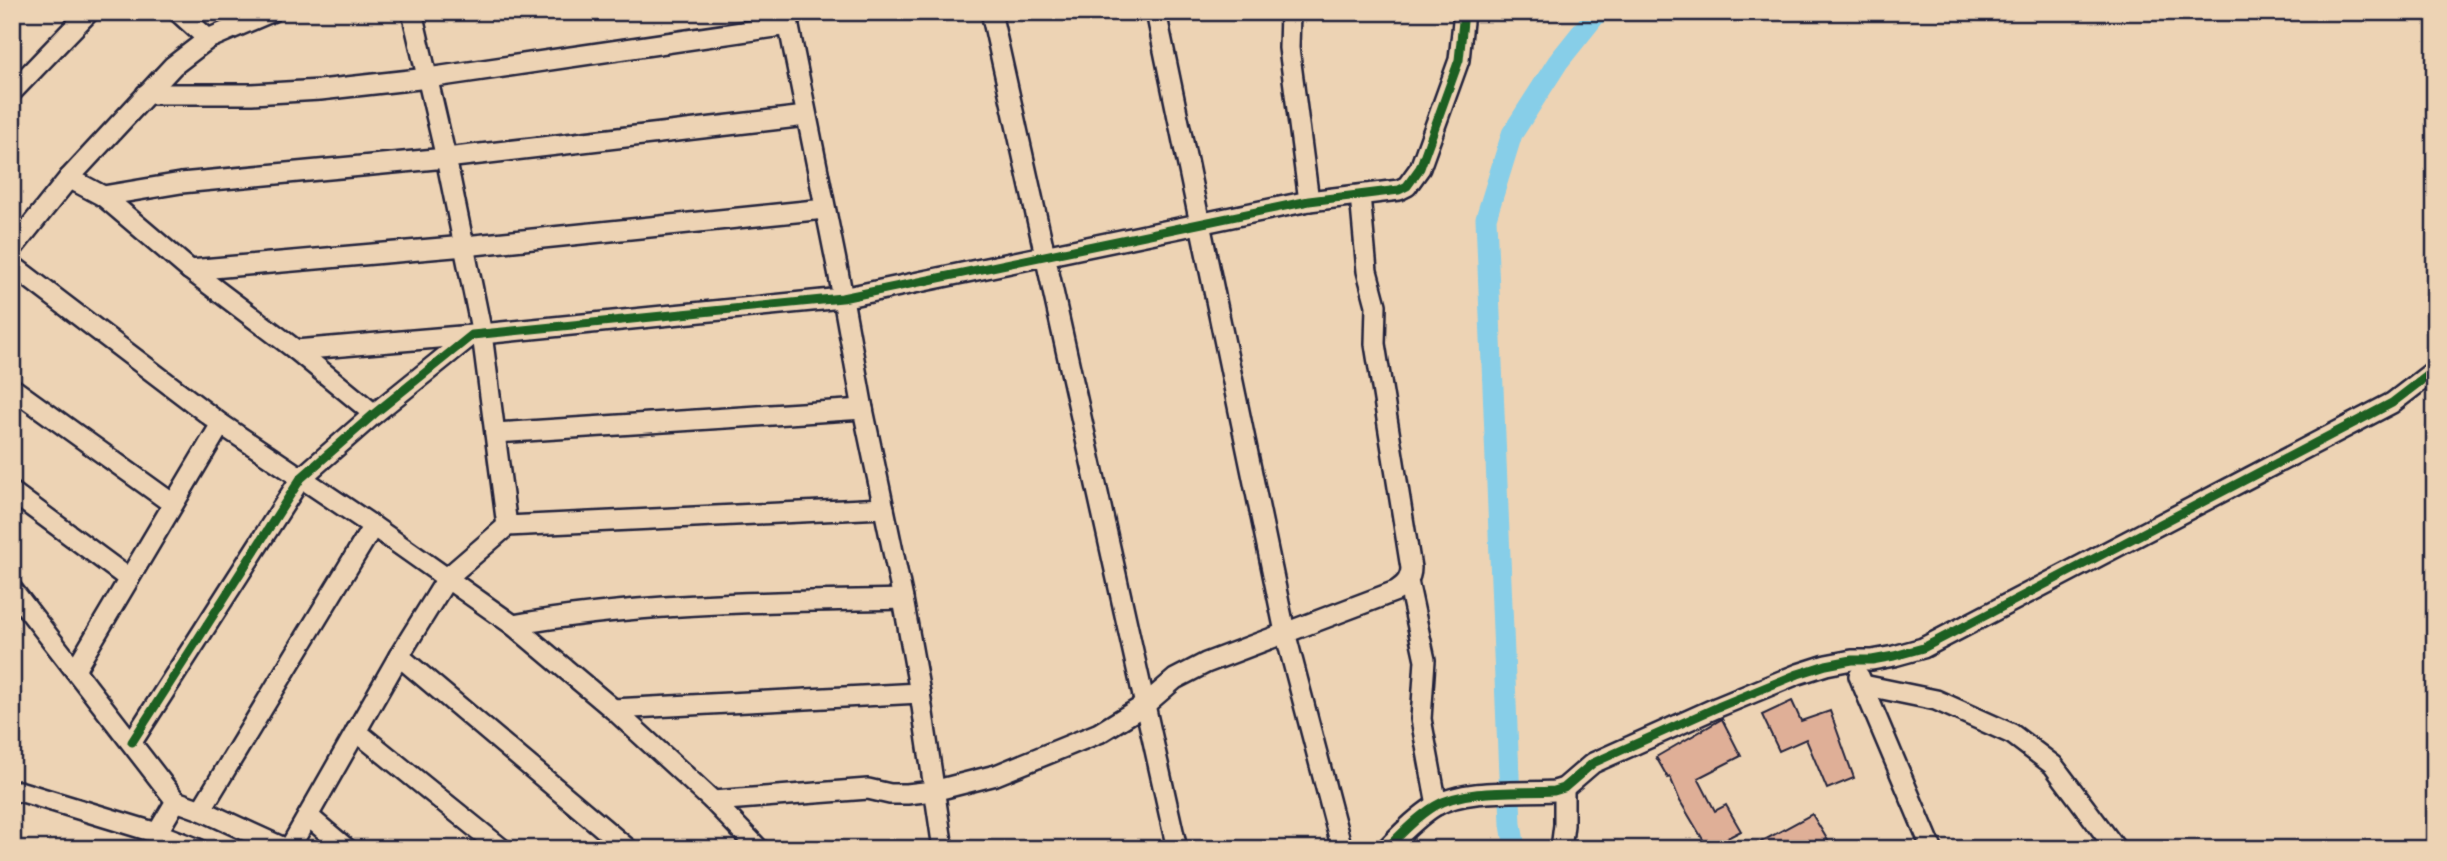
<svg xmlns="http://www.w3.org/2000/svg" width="2447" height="861" font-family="Sriracha,sans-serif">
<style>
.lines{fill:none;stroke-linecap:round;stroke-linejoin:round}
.canal{stroke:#87cee8;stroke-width:21}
.building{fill:#dfaf97;stroke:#22223b;stroke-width:2}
.minor-casing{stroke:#22223b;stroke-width:24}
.minor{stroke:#edd3b4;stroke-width:19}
.cycleway-casing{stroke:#edd3b4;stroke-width:13}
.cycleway{stroke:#1b5e20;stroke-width:9}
</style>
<rect width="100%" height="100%" fill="#edd3b4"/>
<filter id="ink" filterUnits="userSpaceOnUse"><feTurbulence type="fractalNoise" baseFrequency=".0143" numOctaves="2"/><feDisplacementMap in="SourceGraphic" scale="14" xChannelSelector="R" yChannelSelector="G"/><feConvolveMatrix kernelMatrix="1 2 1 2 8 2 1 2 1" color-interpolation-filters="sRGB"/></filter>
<g filter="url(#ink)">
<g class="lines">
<path class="canal" d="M1515 849 1511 824 1486 218 1512 134 1558 62 1598 12"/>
</g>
<g class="building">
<path d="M1792 701 1801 721 1830 711 1854 778 1827 789 1806 739 1779 751 1762 715Z"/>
<path d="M1722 719 1741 756 1698 778 1715 811 1726 805 1741 831 1708 848 1680 801 1670 777 1668 778 1656 757Z"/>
<path d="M1812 814 1833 849H1748Z"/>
</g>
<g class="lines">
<defs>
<g id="minor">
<path d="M178 12 208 39"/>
<path d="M412 12 446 158 482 334 507 526 884 508"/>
<path d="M786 12 838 271 863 409 903 599 920 693 943 849"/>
<path d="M991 12 1177 849"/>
<path d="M1156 12 1285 632 1342 849"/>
<path d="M1290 12 1289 48 1309 201"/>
<path d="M12 92 89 12"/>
<path d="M146 94H252L320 90 428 78 789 25"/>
<path d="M69 178 103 196 181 183 446 158 806 116"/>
<path d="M103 196 190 270 296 350 374 414"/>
<path d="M12 249 69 178 173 66 208 39 271 12"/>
<path d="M12 265 221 424 373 526 513 625 613 709 713 801 759 849"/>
<path d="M190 270 465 246 825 209"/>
<path d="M296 350 472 335"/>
<path d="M12 388 173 504"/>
<path d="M495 433 863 409"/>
<path d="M12 492 128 578"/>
<path d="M1408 581 1425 660 1421 719 1437 805"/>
<path d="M12 589 176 801 201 810 286 849"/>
<path d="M513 625C641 602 773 602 903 599"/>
<path d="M399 656 628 849"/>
<path d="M75 670 221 424"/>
<path d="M1859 676 1932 849"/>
<path d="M1863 685 1936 700 2012 734 2053 765 2116 849"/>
<path d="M613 709 920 693"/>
<path d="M356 731 502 849"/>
<path d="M132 742 301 478 374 414 472 335 842 298 1309 201 1399 190 1407 186 1420 168 1459 60 1464 12"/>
<path d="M12 793 19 791 157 833 198 849"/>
<path d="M713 801 868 789 890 794H907L933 791 996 775 1099 733 1146 704 1175 679 1206 663 1396 591C1405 585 1411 579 1411 568L1375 344 1376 305 1367 271 1360 195"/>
<path d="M201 810 373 526"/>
<path d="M308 816 347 849"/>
<path d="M157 833 176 801"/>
<path d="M289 849 399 656 448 577 507 526"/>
<path d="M1386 849C1401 834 1417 817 1435 806 1465 788 1519 793 1554 791L1564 788 1593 763 1718 707 1798 674 1826 665 1852 660H1872L1894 656 1923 648 2392 403 2435 370"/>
<path d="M1561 849 1564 825V788"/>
</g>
</defs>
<use href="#minor" class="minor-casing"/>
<use href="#minor" class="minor"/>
<defs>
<g id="cycleway">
<path d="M132 742 301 478 374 414 472 335 842 298 1309 201 1399 190 1407 186 1420 168 1459 60 1464 12"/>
<path d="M1386 849C1401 834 1417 817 1435 806 1465 788 1519 793 1554 791L1564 788 1593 763 1718 707 1798 674 1826 665 1852 660H1872L1894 656 1923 648 2392 403 2435 370"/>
</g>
</defs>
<use href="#cycleway" class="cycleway-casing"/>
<use href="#cycleway" class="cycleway"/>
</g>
</g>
<rect width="2447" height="861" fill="none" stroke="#edd3b4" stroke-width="42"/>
<rect x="21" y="21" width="2405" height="819" fill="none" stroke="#22223b" stroke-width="2.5" filter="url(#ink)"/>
</svg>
